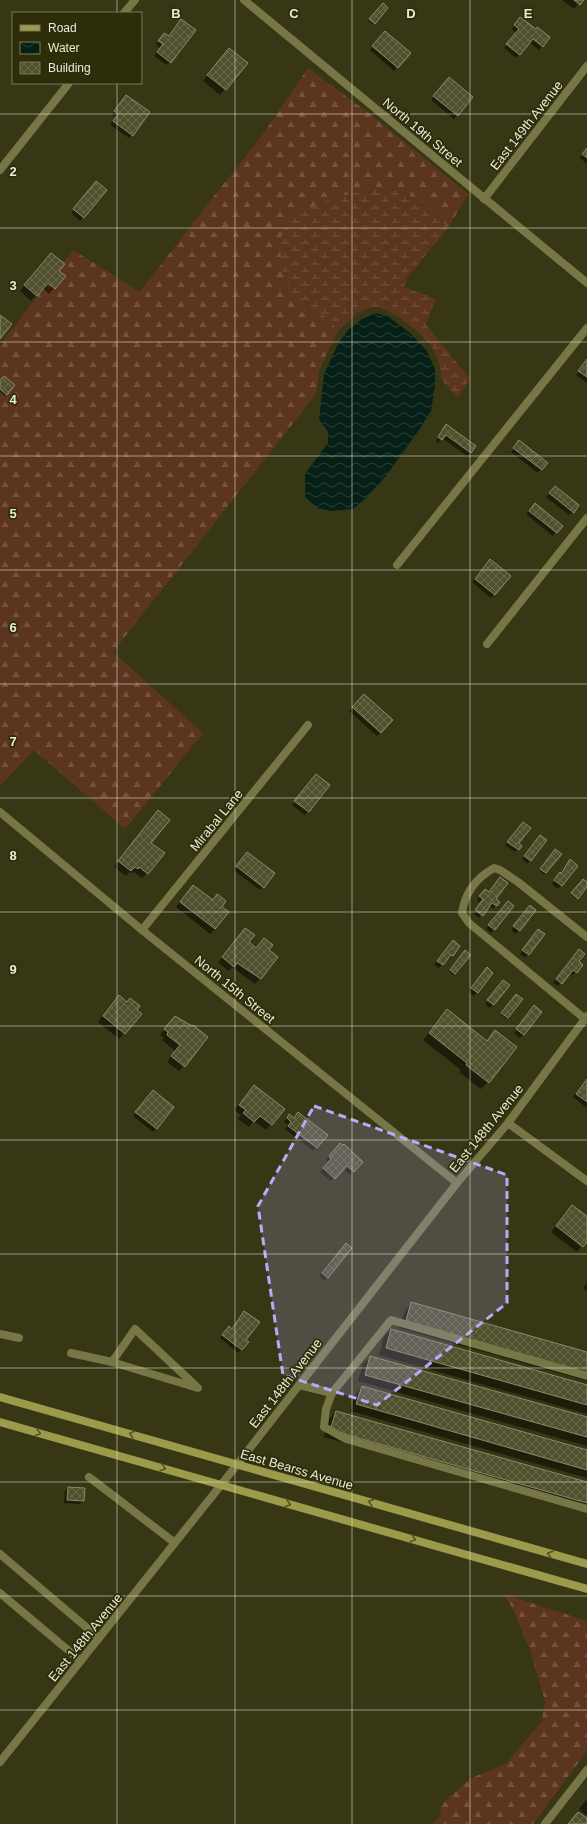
<svg xmlns="http://www.w3.org/2000/svg" width="587" height="1824" font-family="Arial,sans-serif">
<style>
.forest{fill:url(#forest-firs)}
.wetland{fill:url(#wetland-marsh)}
.water{fill:url(#water-waves)}
.shadow{fill:#0007}
.building{fill:url(#building-cross-hatch);stroke:#8a8b67}
.lines{fill:none;stroke-linecap:round;stroke-linejoin:round}
.service{stroke:#767647;stroke-width:8}
.minor{stroke:#767647;stroke-width:8}
.secondary{stroke:#9b9b4b;stroke-width:8}
.oneway{stroke:#545421}
.marked{fill:#b4acf9;fill-opacity:0.2;stroke:#b4acf9;stroke-width:3;stroke-dasharray:8 5;stroke-linejoin:round}
.grid{fill:none;stroke:#eaead7;stroke-width:1;stroke-opacity:0.55}
.labels{text-anchor:middle;stroke-width:3.5;stroke-linejoin:round;paint-order:stroke}
.street-label{font-size:13px;fill:#eaead7;stroke:#2d2d0a}
.grid-label{font-size:13px;text-anchor:middle;font-weight:bold;fill:#eaead7;stroke:#2d2d0a;stroke-width:3.5;stroke-linejoin:round;paint-order:stroke}
</style>
<defs>
<pattern id="forest-firs" width="22" height="20" patternUnits="userSpaceOnUse"><rect width="22" height="20" fill="#5c351f"/><path d="M5 1l3.5 6h-7zM16 11l3.5 6h-7z" fill="#74523f"/></pattern>
<pattern id="wetland-marsh" width="20" height="14" patternUnits="userSpaceOnUse"><rect width="20" height="14" fill="#5c351f"/><path d="M1 5h8M5 5V1M11 12h8M15 12V8" fill="none" stroke="#74523f"/></pattern>
<pattern id="water-waves" width="16" height="10" patternUnits="userSpaceOnUse"><rect width="16" height="10" fill="#062017"/><path d="M0 5q4-4 8 0t8 0" fill="none" stroke="#2a4138"/></pattern>
<pattern id="building-cross-hatch" width="8" height="8" patternUnits="userSpaceOnUse"><rect width="8" height="8" fill="#50502e"/><path d="M0 0l8 8M0 8l8-8" fill="none" stroke="#69694c"/></pattern>
</defs>
<rect width="100%" height="100%" fill="#373715"/>
<g class="forest">
<path d="M308 68 374 117 468 194 448 228 431 206 408 195 385 187 299 308 325 316 339 331 333 340 319 371 316 394 113 652 203 733 125 829 34 750 0 786V345L73 250 140 292 206 206 261 137Z"/>
<path d="M504 1594 587 1621V1751L533 1824H433L442 1813 439 1810 446 1800 471 1778 506 1764 542 1721 545 1701 530 1650 514 1611Z"/>
</g>
<path class="wetland" d="M385 187 408 195 431 206 448 228 406 279 404 287 436 299 426 325 470 379 458 398 441 379C441 369 438 356 432 347 424 335 389 305 374 307 360 309 347 320 339 331L325 316 299 308 284 278 279 242 290 216 336 197Z"/>
<path class="water" d="M376 313 389 317 411 334 427 351 435 369V385L431 411 419 430 386 476 366 498 353 509 331 511 318 508 305 497V474L328 443V432L319 419 324 374 338 344 348 330 362 319Z"/>
<g class="shadow">
<path d="M562 0H582L574 9Z"/>
<path d="M383 5 387 8 373 25 368 21Z"/>
<path d="M517 22 549 38 539 50 529 42 516 58 504 48 516 33 512 29Z"/>
<path d="M382 35 397 67 394 71 370 50Z"/>
<path d="M161 37 170 62 167 65 154 56 160 48 156 44Z"/>
<path d="M224 54 246 63 220 95 203 81Z"/>
<path d="M446 82 472 97 454 119 431 100Z"/>
<path d="M123 99 132 135 129 138 110 125 116 118 112 115Z"/>
<path d="M587 149V164L580 158Z"/>
<path d="M93 186 83 218 80 221 71 213Z"/>
<path d="M46 259 64 277 49 294 43 288 31 301 20 291Z"/>
<path d="M587 359V383L576 375Z"/>
<path d="M0 382 13 386 5 396 0 392Z"/>
<path d="M446 425 475 446 467 456 442 438 438 443 436 441Z"/>
<path d="M516 445 541 469 538 473 511 452Z"/>
<path d="M551 491 573 512 569 515 546 497Z"/>
<path d="M532 508 561 526 553 536 526 514Z"/>
<path d="M487 563 494 594 491 598 472 582Z"/>
<path d="M360 699 391 720 377 736 349 711Z"/>
<path d="M313 778 329 785 305 815 292 805Z"/>
<path d="M153 817 147 873 142 878 134 872 132 873 130 872 126 876 114 867Z"/>
<path d="M523 823 517 843 519 849 515 852 505 845Z"/>
<path d="M537 839 530 860 527 864 522 859Z"/>
<path d="M554 852 560 854 544 874 539 870Z"/>
<path d="M244 857 263 887 260 890 233 870Z"/>
<path d="M570 861 561 885 558 889 552 884Z"/>
<path d="M581 881 587 884V885L576 899 571 895Z"/>
<path d="M193 886 212 901 217 896 220 907 215 929 210 934 176 907Z"/>
<path d="M482 893 498 902 493 909 489 906 479 918 473 913 481 903 477 900Z"/>
<path d="M504 906H513L491 933 486 929Z"/>
<path d="M527 909 535 910 516 934 511 930Z"/>
<path d="M240 934 256 948 264 939 268 950 260 978 255 984 232 967 229 971 218 963Z"/>
<path d="M535 934 543 935 525 958 520 954Z"/>
<path d="M450 945 453 956 449 959 448 957 439 968 434 965Z"/>
<path d="M464 953 470 955 453 975 449 971Z"/>
<path d="M575 954 578 962 576 972 573 975 569 973 558 986 553 983Z"/>
<path d="M484 972 492 973 474 996 468 991Z"/>
<path d="M500 984 493 1004 490 1008 485 1004Z"/>
<path d="M515 996 522 999 506 1019 501 1015Z"/>
<path d="M114 1002 136 1010 141 1015 119 1039 98 1022Z"/>
<path d="M531 1010 541 1012 520 1038 514 1033Z"/>
<path d="M447 1011 486 1041 495 1031 488 1082 481 1089 459 1072 461 1070 423 1040Z"/>
<path d="M175 1017 184 1066 179 1071 167 1062 175 1051 162 1040 164 1038 160 1035Z"/>
<path d="M587 1080V1108L573 1097Z"/>
<path d="M254 1086 283 1109 266 1130 254 1121 249 1127 238 1119 241 1115 234 1110Z"/>
<path d="M150 1094 173 1107 153 1132 133 1116Z"/>
<path d="M290 1115 326 1135 313 1151 285 1129 289 1125 284 1122Z"/>
<path d="M340 1145 362 1162 350 1175 343 1168 331 1181 320 1172 329 1163 326 1160Z"/>
<path d="M572 1206 587 1218V1240L577 1252 551 1232Z"/>
<path d="M343 1247 327 1277 324 1280 319 1276Z"/>
<path d="M587 1283V1291L583 1288Z"/>
<path d="M412 1303 587 1353V1381L399 1328 405 1310Z"/>
<path d="M244 1312 245 1340 247 1342 238 1353 220 1338 226 1331 231 1330Z"/>
<path d="M391 1330 587 1386V1414L379 1355 384 1337Z"/>
<path d="M370 1357 587 1418V1446L358 1381 363 1364Z"/>
<path d="M362 1387 587 1451V1478L350 1411 355 1394Z"/>
<path d="M336 1412 587 1483V1511L324 1437 329 1419Z"/>
<path d="M68 1488 84 1500 80 1504 64 1503 65 1491Z"/>
<path d="M587 1799V1816L579 1809Z"/>
</g>
<g class="building">
<path d="M574 0H584L580 5Z"/>
<path d="M383 3 388 8 375 24 369 19Z"/>
<path d="M520 17 536 29 537 27 550 37 543 47 533 39 520 55 506 44 519 29 514 25Z"/>
<path d="M181 19 196 30 171 63 157 52 163 44 158 41 164 33 169 36Z"/>
<path d="M385 31 411 53 398 68 372 46Z"/>
<path d="M229 48 248 63 226 90 207 75Z"/>
<path d="M449 77 473 97 458 116 433 96Z"/>
<path d="M126 95 150 112 133 136 113 121 118 114 114 111Z"/>
<path d="M587 148V158L582 154Z"/>
<path d="M96 181 107 190 84 218 73 209Z"/>
<path d="M51 253 65 264 59 271 66 276 55 289 48 283 37 296 24 285Z"/>
<path d="M0 315 12 324 0 339Z"/>
<path d="M587 359V377L578 371Z"/>
<path d="M4 376 15 385 7 395 0 389V380Z"/>
<path d="M446 424 476 446 471 453 446 435 442 440 438 437Z"/>
<path d="M519 440 548 463 542 470 513 448Z"/>
<path d="M555 486 579 505 574 513 549 493Z"/>
<path d="M535 503 563 526 557 533 529 511Z"/>
<path d="M490 559 511 576 495 595 475 579Z"/>
<path d="M364 694 393 720 381 733 352 707Z"/>
<path d="M316 774 330 785 309 812 294 801Z"/>
<path d="M158 810 170 820 151 843 165 853 148 874 139 867 138 869 135 867 131 871 118 861Z"/>
<path d="M523 822 531 828 519 843 522 846 519 850 507 842Z"/>
<path d="M540 835 547 840 531 861 524 856Z"/>
<path d="M555 849 562 854 546 873 540 869Z"/>
<path d="M247 852 275 873 264 888 236 866Z"/>
<path d="M570 859 578 866 562 886 554 880 560 872 561 874Z"/>
<path d="M500 877 508 883 496 899 500 902 497 906 492 903 483 916 475 910 483 899 479 896 485 889 489 892Z"/>
<path d="M583 879 587 882V887L578 899 571 893Z"/>
<path d="M193 885 213 900 217 894 226 901 222 907 229 912 215 929 180 902Z"/>
<path d="M508 901 514 906 495 930 488 925Z"/>
<path d="M530 905 536 910 520 931 513 926Z"/>
<path d="M245 928 255 935 249 942 256 948 264 938 273 945 269 950 278 957 261 979 237 963 234 967 222 957Z"/>
<path d="M538 929 545 934 529 955 522 950Z"/>
<path d="M453 940 460 946 453 956 451 955 443 965 437 961Z"/>
<path d="M579 949 585 954 579 961 583 965 577 973 573 970 562 984 556 979Z"/>
<path d="M465 950 471 955 455 974 450 970Z"/>
<path d="M487 967 493 973 478 993 471 988Z"/>
<path d="M503 980 510 985 494 1005 487 1000Z"/>
<path d="M516 994 523 999 508 1018 501 1013Z"/>
<path d="M119 995 127 1002 130 998 140 1006 137 1010 142 1014 125 1034 103 1016Z"/>
<path d="M534 1005 542 1012 524 1035 516 1029Z"/>
<path d="M447 1009 487 1041 495 1030 517 1047 489 1083 466 1065 467 1063 429 1033Z"/>
<path d="M175 1016 192 1026 193 1025 208 1037 185 1067 171 1056 180 1045 167 1035 168 1032 164 1029Z"/>
<path d="M587 1079V1102L576 1094Z"/>
<path d="M254 1085 285 1109 272 1125 260 1116 254 1122 243 1113 246 1110 239 1105Z"/>
<path d="M153 1090 174 1107 157 1129 135 1112Z"/>
<path d="M298 1112 328 1135 317 1148 288 1126 291 1122 287 1118 289 1114 294 1118Z"/>
<path d="M340 1143 343 1145 344 1144 363 1162 354 1172 347 1166 335 1179 323 1168 331 1159 329 1156Z"/>
<path d="M572 1205 587 1216V1242L583 1247 556 1226Z"/>
<path d="M346 1243 352 1248 328 1278 322 1273Z"/>
<path d="M411 1302 587 1352V1373L406 1321Z"/>
<path d="M244 1311 260 1322 246 1340 249 1342 242 1350 222 1335 229 1326 232 1329Z"/>
<path d="M391 1329 587 1385V1405L386 1348Z"/>
<path d="M370 1356 587 1417V1437L365 1375Z"/>
<path d="M362 1386 587 1450V1470L356 1404Z"/>
<path d="M336 1411 587 1482V1503L330 1430Z"/>
<path d="M68 1487 85 1488 84 1501 67 1500Z"/>
<path d="M578 1812 587 1818V1824H568Z"/>
</g>
<g class="lines">
<g class="service">
<path d="M397 565 587 328"/>
<path d="M487 644 587 518"/>
<path d="M0 1334 19 1338"/>
<path d="M71 1353 112 1362 198 1388 135 1329 112 1362"/>
<path d="M587 1376 391 1320 332 1393 326 1409 324 1427 346 1439 587 1509"/>
<path d="M299 1385 332 1393"/>
<path d="M0 1554 99 1638"/>
<path d="M0 1593 81 1661"/>
</g>
<g class="minor">
<path d="M244 0 587 283"/>
<path d="M124 13 135 0"/>
<path d="M0 170 69 83"/>
<path d="M484 199 587 66"/>
<path d="M0 812 142 930 457 1183"/>
<path d="M142 930 308 725"/>
<path d="M585 1019 469 923 462 913C465 893 476 878 494 868L500 870 518 882 587 937"/>
<path d="M508 1123 587 1181"/>
<path d="M89 1477 175 1543"/>
<path d="M0 1762 221 1485 457 1183 508 1123 587 1016"/>
<path d="M545 1824 587 1770"/>
</g>
<g class="secondary">
<path d="M0 1397 587 1564"/>
<path d="M0 1422 587 1589"/>
</g>
</g>
<defs><path id="oneway-chevron" d="M-2-3.5L2.5 0L-2 3.5" fill="none" stroke-width="1.6" stroke-linecap="round" stroke-linejoin="round"/></defs>
<g class="oneway">
<use href="#oneway-chevron" transform="translate(38 1433) rotate(16)"/>
<use href="#oneway-chevron" transform="translate(132 1434) rotate(-164)"/>
<use href="#oneway-chevron" transform="translate(163 1468) rotate(16)"/>
<use href="#oneway-chevron" transform="translate(371 1502) rotate(-164)"/>
<use href="#oneway-chevron" transform="translate(288 1504) rotate(16)"/>
<use href="#oneway-chevron" transform="translate(413 1539) rotate(16)"/>
<use href="#oneway-chevron" transform="translate(550 1554) rotate(-164)"/>
</g>
<path class="marked" d="M314 1106 507 1175V1303L377 1405 283 1375 258 1206Z"/>
<path class="grid" d="M117 0V13M235 0V1824M352 0V1824M470 0V1824M117 83V1824M0 114H587M0 228H587M0 342H587M0 456H587M0 570H587M0 684H587M0 798H587M0 912H587M0 1026H587M0 1140H587M0 1254H587M0 1368H587M0 1482H587M0 1596H587M0 1710H587"/>
<g class="labels">
<g class="street-label">
<text transform="translate(526 125) rotate(-52)" y="5">East 149th Avenue</text>
<text transform="translate(423 132) rotate(40)" y="5">North 19th Street</text>
<text transform="translate(216 820) rotate(-51)" y="5">Mirabal Lane</text>
<text transform="translate(235 989) rotate(39)" y="5">North 15th Street</text>
<text transform="translate(486 1128) rotate(-51)" y="5">East 148th Avenue</text>
<text transform="translate(285 1383) rotate(-52)" y="5">East 148th Avenue</text>
<text transform="translate(297 1469) rotate(16)" y="5">East Bearss Avenue</text>
<text transform="translate(85 1637) rotate(-51)" y="5">East 148th Avenue</text>
</g>
</g>
<g class="grid-label">
<text x="176" y="18">B</text>
<text x="294" y="18">C</text>
<text x="411" y="18">D</text>
<text x="528" y="18">E</text>
<text x="13" y="176">2</text>
<text x="13" y="290">3</text>
<text x="13" y="404">4</text>
<text x="13" y="518">5</text>
<text x="13" y="632">6</text>
<text x="13" y="746">7</text>
<text x="13" y="860">8</text>
<text x="13" y="974">9</text>
</g>
<rect x="12" y="12" width="130" height="72" fill="#2d2d0a" stroke="#79795c"/>
<rect x="20" y="25" width="20" height="6" fill="#9b9b4b" stroke="#79795c"/>
<text x="48" y="32" font-size="12" fill="#eaead7">Road</text>
<rect x="20" y="42" width="20" height="12" fill="url(#water-waves)" stroke="#79795c"/>
<text x="48" y="52" font-size="12" fill="#eaead7">Water</text>
<rect x="20" y="62" width="20" height="12" fill="url(#building-cross-hatch)" stroke="#79795c"/>
<text x="48" y="72" font-size="12" fill="#eaead7">Building</text>
</svg>
